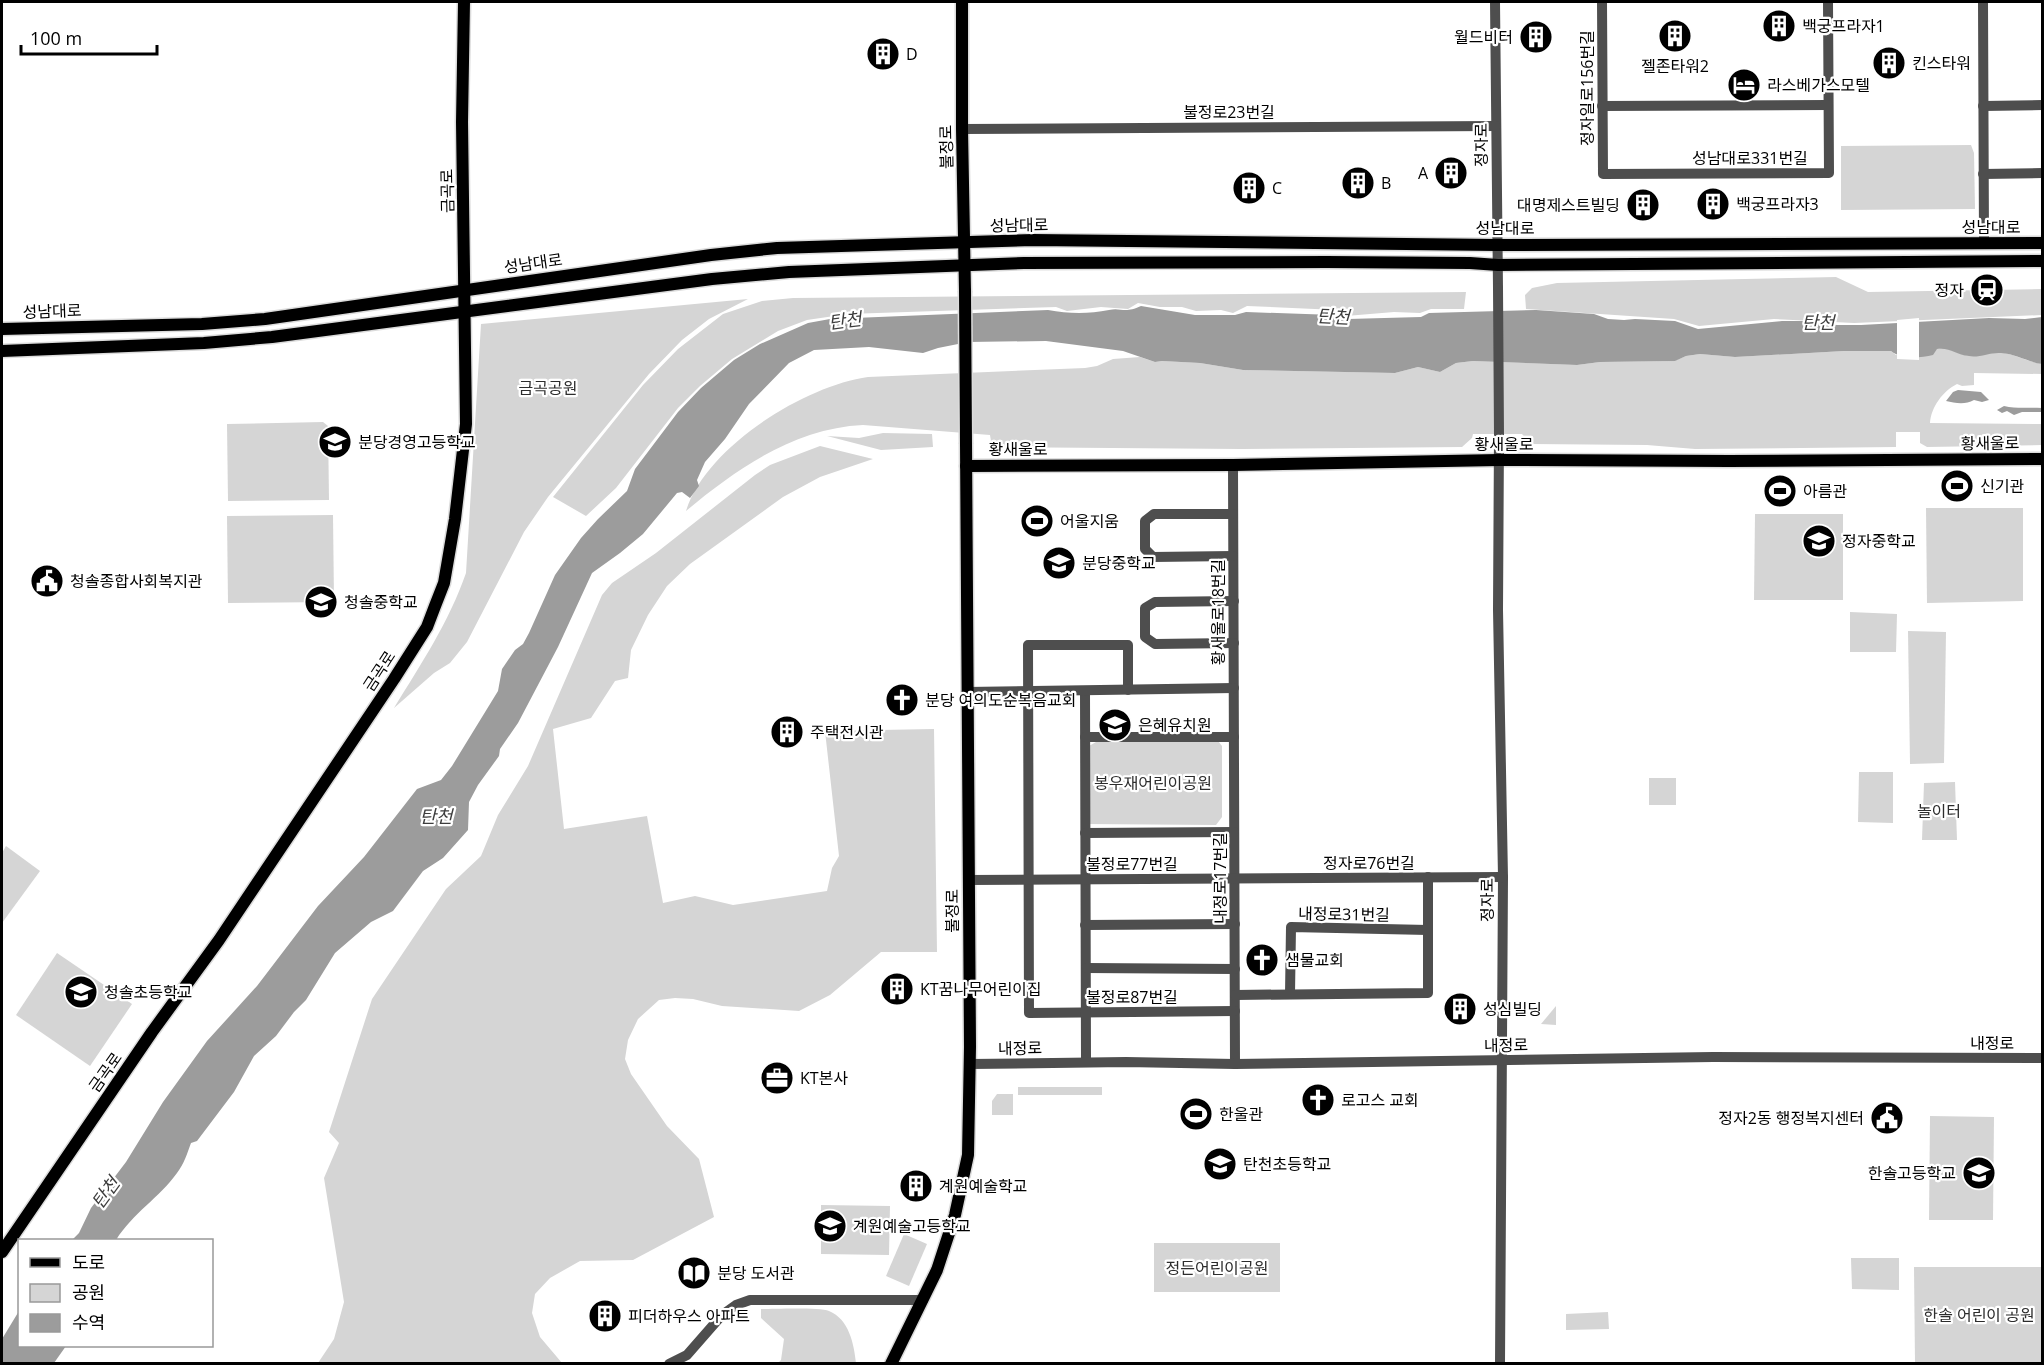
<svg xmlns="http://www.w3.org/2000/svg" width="2044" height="1365" font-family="'Open Sans','Noto Sans KR',sans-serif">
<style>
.green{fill:#d5d5d5}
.water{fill:#9c9c9c}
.pier{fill:#fff}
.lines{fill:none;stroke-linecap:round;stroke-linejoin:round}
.major-casing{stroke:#dbdbdb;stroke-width:15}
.minor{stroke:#4e4e4e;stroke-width:10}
.major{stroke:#000;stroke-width:12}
.major-bridge-casing{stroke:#dbdbdb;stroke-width:15;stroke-linecap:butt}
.minor-bridge{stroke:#4e4e4e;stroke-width:10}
.major-bridge{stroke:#000;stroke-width:12}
.labels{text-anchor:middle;stroke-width:4.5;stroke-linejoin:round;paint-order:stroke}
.poi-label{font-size:16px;fill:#000;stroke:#fff;text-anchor:start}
.street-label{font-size:16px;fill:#000;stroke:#fff}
.park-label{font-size:16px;fill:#2c2c2c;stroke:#fff}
.water-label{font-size:18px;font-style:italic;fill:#3d3d3d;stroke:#fff}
</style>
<rect width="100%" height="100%" fill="#fff"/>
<g class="green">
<path d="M1971 145 1974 153 1975 209 1841 210V146Z"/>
<path d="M1836 277 1868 292 2042 289V315L1854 323 1774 319 1699 326 1674 319 1526 309 1525 295 1532 288 1557 283Z"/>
<path d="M1466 292 1464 309H1431L1420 313 1394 312 1346 316 1337 310 1247 306 1233 313 1221 310 1196 311 1182 307H1160L1138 303 1128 309 1101 307 1067 311 1056 307 848 314 807 320 778 331 732 359 700 386 678 408 616 488 586 516 553 497 643 385 678 349 723 314 762 301 793 298Z"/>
<path d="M748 299 709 319 682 340 649 374 548 497 524 532 467 642 450 663 434 673 394 708C421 664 449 622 466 573L481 324Z"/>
<path d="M1944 348C1953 349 1962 356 1971 356 1983 356 1994 351 2005 353 2018 356 2029 362 2042 364V374L1974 373V385L1962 386 1957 384C1943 391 1931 407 1930 423L2042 424V445L1927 447 1920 443V432H1896V447L1695 449 1647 445 1531 444 1522 434H1473L1472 438 1462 447 1242 449 996 447 991 441 990 435 863 425C795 428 736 469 686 511 706 447 804 386 868 377L1085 368 1097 366 1113 359 1140 357 1155 362 1162 361 1200 363 1243 370 1395 373 1418 367 1440 372 1456 363 1473 361 1577 365 1600 362 1674 361 1686 356 1700 354 1735 357 1844 351H1891L1896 355Z"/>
<path d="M323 422 328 426 329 500 228 501 227 424Z"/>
<path d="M883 433 932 434 933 447 881 450 827 436 859 438Z"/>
<path d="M820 446 873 459 820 477 783 497 690 564 667 586 648 615 631 650 628 678 615 681 591 718 553 729 564 829 647 816 663 903 695 896 733 905 827 891 832 868 839 856 825 731 934 729 937 952H881L830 995 799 1011 722 1006 693 999 675 998 659 1000 638 1019 628 1040 625 1059 631 1074 667 1126 699 1159 714 1217 633 1260 580 1261 550 1278 535 1294 532 1313 540 1337 562 1363H318L334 1339 344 1302 324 1178 339 1143 329 1132 372 999 446 889 481 856 498 815 528 766 602 595 612 583 656 553 755 475 770 465Z"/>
<path d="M1926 508H2023V601L1927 603Z"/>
<path d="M1755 514H1843V600H1754Z"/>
<path d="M333 515 334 602 228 603 227 516Z"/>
<path d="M1850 612 1897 614 1896 652H1850Z"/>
<path d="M1908 631 1946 632 1944 763 1910 764Z"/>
<path d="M1218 741 1222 746V817L1216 825 1085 824 1089 746 1096 742Z"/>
<path d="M1859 772H1893V823L1858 822Z"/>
<rect x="1649" y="778" width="27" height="27"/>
<path d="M1955 782 1957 840H1922L1924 783Z"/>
<path d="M6 846 40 871 2 923V853Z"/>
<path d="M57 953 132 1004 90 1066 16 1015Z"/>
<path d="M1556 1006V1025L1541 1024Z"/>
<rect x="1018" y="1087" width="84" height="8"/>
<path d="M997 1094H1013V1115H992V1101Z"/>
<path d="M1930 1116 1994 1117 1993 1220H1929Z"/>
<path d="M821 1205 890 1206 889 1255 821 1254Z"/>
<path d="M904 1234 927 1244 909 1286 886 1276Z"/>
<rect x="1154" y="1243" width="126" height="49"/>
<path d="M1851 1258H1899V1290L1852 1289Z"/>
<path d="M1914 1267H2042V1363H1915Z"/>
<path d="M761 1309C773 1309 820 1307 829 1311 849 1319 854 1344 856 1363H778L781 1360 784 1339 761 1318Z"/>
<path d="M1608 1312 1609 1329 1566 1330V1314Z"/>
</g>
<g class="water">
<path d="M1141 306 1195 315H1235L1246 312 1334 315 1348 319 1421 317 1429 313 1536 310 1594 314 1608 319 1624 320 1635 319 1675 321 1698 329 1782 321H1807L1837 325H1861L1989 318 2025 319 2042 317V364C2028 362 2016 354 2001 353 1991 352 1979 358 1969 356 1956 355 1950 347 1937 349L1933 355C1920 358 1902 360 1891 351H1844L1735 357 1700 354 1686 356 1675 361 1600 362 1577 365 1473 361 1456 363 1440 372 1418 367 1395 373 1243 370 1200 363 1162 361 1155 362 1123 351 1046 341 968 342 938 348 923 353 869 347 814 350 789 363 749 404 725 439 705 462 697 480 699 486 690 498 682 492 677 493 643 534 620 553 592 573 558 647 518 723 500 749 499 756 478 785 469 802 468 830 443 858 423 871 393 911 371 922 335 953 306 1000 294 1012 276 1036 254 1056 234 1092 197 1141 191 1143C187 1154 184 1164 177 1173 159 1198 133 1213 116 1240H72L79 1233 91 1208 126 1162 163 1102 207 1041 257 986 318 906 364 857 417 789 441 780 452 766 498 691 502 669 515 650 523 644 529 633 555 575 581 538 598 519 627 491 635 469 678 412 701 388 734 360 760 344 808 323 830 319 1048 310C1069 314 1089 314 1109 310 1121 307 1124 314 1141 306Z"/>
<path d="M1958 390 1981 392 1989 400 1982 402 1974 400C1965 405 1955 403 1946 401L1953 392Z"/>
<path d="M2004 406C2017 409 2029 407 2042 408V412H2022L2014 415 2007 411 2002 413 1997 410Z"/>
<path d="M19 1311 20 1346H66L54 1363H2V1339Z"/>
</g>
<path class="pier" d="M1919 318V360L1897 359V320Z"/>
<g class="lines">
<defs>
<g id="major">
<path d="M962 2V129L965 291"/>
<path d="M2 329 202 324 265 319 711 255 777 248 1033 240 1497 245 2042 243"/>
<path d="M2 351 204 343 272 337 712 279 789 272 1024 263 1326 262 1470 263 1498 265 2042 261"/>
<path d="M966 466 1233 465 1499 460 1729 461 2042 459"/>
<path d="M2 1252 152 1032 219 940 394 679 427 627 435 606 444 583 455 519 466 424 462 122 464 2"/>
<path d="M891 1364 937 1270 955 1215 968 1155 970 1047 966 444"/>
</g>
</defs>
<use href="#major" class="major-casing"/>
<g class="minor">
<path d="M1495 2 1498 288"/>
<path d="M1602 2 1603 174 1829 173 1828 2"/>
<path d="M1983 2 1984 243"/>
<path d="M1602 106 1828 105"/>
<path d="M1983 106 2042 105"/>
<path d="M962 129 1496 126"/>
<path d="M1983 174 2042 173"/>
<path d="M1499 436 1498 610 1503 877 1500 1364"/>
<path d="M1233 465 1235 1064"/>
<path d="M1233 514H1154L1145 521V549L1153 557 1233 556"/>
<path d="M1234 601 1155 602 1145 608V637L1155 644 1234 643"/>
<path d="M1128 690V645H1028L1029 1013 1235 1011"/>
<path d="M1085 691 1086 1062"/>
<path d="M967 692 1234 688"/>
<path d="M1085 737H1234"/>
<path d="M1085 833 1234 832"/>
<path d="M968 880 1503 877"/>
<path d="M1085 925 1235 924"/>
<path d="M1086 968 1235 969"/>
<path d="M1290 994 1291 927 1428 930"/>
<path d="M1235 995 1428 993V877"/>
<path d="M970 1064 1126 1062 1235 1064 1713 1057 2042 1058"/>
<path d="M669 1364 687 1355 722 1315 736 1305 750 1300H923"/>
</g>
<use href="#major" class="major"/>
<defs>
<path id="major-bridge" d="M965 291 966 444"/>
</defs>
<use href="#major-bridge" class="major-bridge-casing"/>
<path class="minor-bridge" d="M1498 288 1499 436"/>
<use href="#major-bridge" class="major-bridge"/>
</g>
<defs>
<symbol id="building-disc" viewBox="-11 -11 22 22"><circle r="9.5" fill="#000" stroke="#fff"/><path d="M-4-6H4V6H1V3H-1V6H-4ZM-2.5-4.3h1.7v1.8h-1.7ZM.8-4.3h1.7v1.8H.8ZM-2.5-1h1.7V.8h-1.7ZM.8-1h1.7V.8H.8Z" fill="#fff"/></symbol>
<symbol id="hotel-disc" viewBox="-11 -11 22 22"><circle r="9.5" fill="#000" stroke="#fff"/><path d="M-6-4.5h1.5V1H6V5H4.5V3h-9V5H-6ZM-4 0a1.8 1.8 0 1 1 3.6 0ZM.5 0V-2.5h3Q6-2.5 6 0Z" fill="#fff"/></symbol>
<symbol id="station-disc" viewBox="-11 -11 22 22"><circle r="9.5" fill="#000" stroke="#fff"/><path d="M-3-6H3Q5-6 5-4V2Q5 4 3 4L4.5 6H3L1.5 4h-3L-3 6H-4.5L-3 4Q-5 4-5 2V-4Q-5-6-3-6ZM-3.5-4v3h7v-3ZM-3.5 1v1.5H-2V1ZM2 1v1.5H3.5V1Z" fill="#fff"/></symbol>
<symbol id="school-disc" viewBox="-11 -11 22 22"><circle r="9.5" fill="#000" stroke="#fff"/><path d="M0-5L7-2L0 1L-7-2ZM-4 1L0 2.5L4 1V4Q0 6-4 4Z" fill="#fff"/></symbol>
<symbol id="stadium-disc" viewBox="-11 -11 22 22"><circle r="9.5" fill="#000" stroke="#fff"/><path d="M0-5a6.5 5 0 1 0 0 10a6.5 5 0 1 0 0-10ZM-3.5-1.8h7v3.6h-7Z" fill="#fff"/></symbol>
<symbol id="civic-disc" viewBox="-11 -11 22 22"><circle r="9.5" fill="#000" stroke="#fff"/><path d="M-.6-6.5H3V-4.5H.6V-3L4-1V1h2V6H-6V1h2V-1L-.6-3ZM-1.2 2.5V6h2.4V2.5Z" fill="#fff"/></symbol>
<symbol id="church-disc" viewBox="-11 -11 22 22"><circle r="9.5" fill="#000" stroke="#fff"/><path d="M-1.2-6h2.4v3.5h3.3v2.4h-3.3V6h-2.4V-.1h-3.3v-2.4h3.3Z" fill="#fff"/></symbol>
<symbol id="office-disc" viewBox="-11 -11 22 22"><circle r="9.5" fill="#000" stroke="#fff"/><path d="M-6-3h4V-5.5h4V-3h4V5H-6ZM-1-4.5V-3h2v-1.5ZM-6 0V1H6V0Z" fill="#fff"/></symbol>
<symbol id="library-disc" viewBox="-11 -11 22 22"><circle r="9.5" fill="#000" stroke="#fff"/><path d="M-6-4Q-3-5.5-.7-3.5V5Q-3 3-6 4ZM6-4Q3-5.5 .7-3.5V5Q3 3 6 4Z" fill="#fff"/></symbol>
</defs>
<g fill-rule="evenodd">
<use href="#building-disc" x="1760" y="7" width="38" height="38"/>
<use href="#building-disc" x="1656" y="17" width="38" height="38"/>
<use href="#building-disc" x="1517" y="18" width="38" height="38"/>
<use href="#building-disc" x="864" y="35" width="38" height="38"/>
<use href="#building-disc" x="1870" y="44" width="38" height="38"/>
<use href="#hotel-disc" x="1725" y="66" width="38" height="38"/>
<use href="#building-disc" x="1432" y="154" width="38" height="38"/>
<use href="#building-disc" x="1339" y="164" width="38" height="38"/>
<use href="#building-disc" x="1230" y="169" width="38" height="38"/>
<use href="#building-disc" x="1694" y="185" width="38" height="38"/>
<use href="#building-disc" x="1624" y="186" width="38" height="38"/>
<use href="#station-disc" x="1968" y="271" width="38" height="38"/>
<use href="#school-disc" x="316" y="423" width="38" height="38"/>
<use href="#stadium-disc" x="1938" y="467" width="38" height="38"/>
<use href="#stadium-disc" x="1761" y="472" width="38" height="38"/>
<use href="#stadium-disc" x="1018" y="502" width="38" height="38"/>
<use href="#school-disc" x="1800" y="522" width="38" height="38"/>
<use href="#school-disc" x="1040" y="544" width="38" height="38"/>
<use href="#civic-disc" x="28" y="562" width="38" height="38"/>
<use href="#school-disc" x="302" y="583" width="38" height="38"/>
<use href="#church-disc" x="883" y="681" width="38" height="38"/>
<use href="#school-disc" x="1096" y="706" width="38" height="38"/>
<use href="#building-disc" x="768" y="713" width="38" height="38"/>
<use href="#church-disc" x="1243" y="941" width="38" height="38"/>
<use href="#building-disc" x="878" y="970" width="38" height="38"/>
<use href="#school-disc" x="62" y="973" width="38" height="38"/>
<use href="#building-disc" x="1441" y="990" width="38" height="38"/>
<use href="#office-disc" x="758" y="1059" width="38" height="38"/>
<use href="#church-disc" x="1299" y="1081" width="38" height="38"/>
<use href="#stadium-disc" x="1177" y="1095" width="38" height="38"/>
<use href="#civic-disc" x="1868" y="1099" width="38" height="38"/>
<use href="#school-disc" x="1201" y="1145" width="38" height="38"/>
<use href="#school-disc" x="1960" y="1154" width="38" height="38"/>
<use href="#building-disc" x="897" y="1167" width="38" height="38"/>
<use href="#school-disc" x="811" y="1207" width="38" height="38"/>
<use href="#library-disc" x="675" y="1254" width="38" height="38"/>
<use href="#building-disc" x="586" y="1297" width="38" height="38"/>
</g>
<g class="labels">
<g class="poi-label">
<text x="1802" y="32">백궁프라자1</text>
<text x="1513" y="43" text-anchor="end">월드비터</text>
<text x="906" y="60">D</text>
<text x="1912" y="69">킨스타워</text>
<text x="1675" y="72" text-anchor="middle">젤존타워2</text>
<text x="1767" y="91">라스베가스모텔</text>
<text x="1428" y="179" text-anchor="end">A</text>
<text x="1381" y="189">B</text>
<text x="1272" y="194">C</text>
<text x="1736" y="210">백궁프라자3</text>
<text x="1620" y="211" text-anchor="end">대명제스트빌딩</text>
<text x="1964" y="296" text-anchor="end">정자</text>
<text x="358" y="448">분당경영고등학교</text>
<text x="1980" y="492">신기관</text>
<text x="1803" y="497">아름관</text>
<text x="1060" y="527">어울지움</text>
<text x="1842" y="547">정자중학교</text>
<text x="1082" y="569">분당중학교</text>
<text x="70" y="587">청솔종합사회복지관</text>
<text x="344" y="608">청솔중학교</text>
<text x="925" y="706">분당 여의도순복음교회</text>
<text x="1138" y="731">은혜유치원</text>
<text x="810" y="738">주택전시관</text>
<text x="1285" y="966">샘물교회</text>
<text x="920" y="995">KT꿈나무어린이집</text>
<text x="104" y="998">청솔초등학교</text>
<text x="1483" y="1015">성심빌딩</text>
<text x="800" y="1084">KT본사</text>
<text x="1341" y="1106">로고스 교회</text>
<text x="1219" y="1120">한울관</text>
<text x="1864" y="1124" text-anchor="end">정자2동 행정복지센터</text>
<text x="1243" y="1170">탄천초등학교</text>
<text x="1956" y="1179" text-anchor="end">한솔고등학교</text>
<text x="939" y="1192">계원예술학교</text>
<text x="853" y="1232">계원예술고등학교</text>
<text x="717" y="1279">분당 도서관</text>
<text x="628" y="1322">피더하우스 아파트</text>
</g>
<g class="street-label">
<text transform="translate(1587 88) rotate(-90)" y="6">정자일로156번길</text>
<text x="1229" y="118">불정로23번길</text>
<text transform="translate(1481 145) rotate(-90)" y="6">정자로</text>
<text transform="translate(946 147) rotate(-91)" y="6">불정로</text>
<text x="1750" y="164">성남대로331번길</text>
<text transform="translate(447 191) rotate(-91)" y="6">금곡로</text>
<text transform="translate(1019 225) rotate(-1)" y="6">성남대로</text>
<text x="1991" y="233">성남대로</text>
<text x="1505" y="234">성남대로</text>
<text transform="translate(533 263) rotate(-8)" y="6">성남대로</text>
<text transform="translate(52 311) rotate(-2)" y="6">성남대로</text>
<text transform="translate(1990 443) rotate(-1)" y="6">황새울로</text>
<text x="1504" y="450">황새울로</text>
<text x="1018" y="455">황새울로</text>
<text transform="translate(1218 612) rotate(-90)" y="6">황새울로18번길</text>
<text transform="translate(379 671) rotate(-57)" y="6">금곡로</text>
<text x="1369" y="869">정자로76번길</text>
<text x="1132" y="870">불정로77번길</text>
<text transform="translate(1220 878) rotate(-90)" y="6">내정로17번길</text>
<text transform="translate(1487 900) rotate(-90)" y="6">정자로</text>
<text transform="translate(952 911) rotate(-90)" y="6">불정로</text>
<text transform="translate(1344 914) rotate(1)" y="6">내정로31번길</text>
<text x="1132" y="1003">불정로87번길</text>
<text x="1992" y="1049">내정로</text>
<text transform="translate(1506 1045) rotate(-1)" y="6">내정로</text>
<text transform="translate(1020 1048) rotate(-1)" y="6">내정로</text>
<text transform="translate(105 1072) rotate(-55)" y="6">금곡로</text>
</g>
<g class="park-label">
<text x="548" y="394">금곡공원</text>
<text x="1153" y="789">봉우재어린이공원</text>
<text x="1939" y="817">놀이터</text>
<text x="1217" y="1274">정든어린이공원</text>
<text x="1979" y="1321">한솔 어린이 공원</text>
</g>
<g class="water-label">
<text transform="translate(1333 317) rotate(3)" y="6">탄천</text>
<text transform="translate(845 321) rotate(-7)" y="6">탄천</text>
<text x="1818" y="329">탄천</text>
<text x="436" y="823">탄천</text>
<text transform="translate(106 1193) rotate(-54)" y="6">탄천</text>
</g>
</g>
<rect width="2044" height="1365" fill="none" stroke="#000000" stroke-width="6"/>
<rect x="18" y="1239" width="195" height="108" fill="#ffffff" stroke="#999999" stroke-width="1.5"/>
<rect x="30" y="1258" width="30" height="9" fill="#000000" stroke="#999999" stroke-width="1.5"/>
<text x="72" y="1269" font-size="18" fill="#000000">도로</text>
<rect x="30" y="1284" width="30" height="18" fill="#d5d5d5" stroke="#999999" stroke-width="1.5"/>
<text x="72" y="1299" font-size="18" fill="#000000">공원</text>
<rect x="30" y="1314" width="30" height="18" fill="#9c9c9c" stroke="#999999" stroke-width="1.5"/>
<text x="72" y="1329" font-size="18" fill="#000000">수역</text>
<path d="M21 45v9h136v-9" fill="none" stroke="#000000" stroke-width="3"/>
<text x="30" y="45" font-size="18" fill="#000000" stroke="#ffffff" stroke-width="4.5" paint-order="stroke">100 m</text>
</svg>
